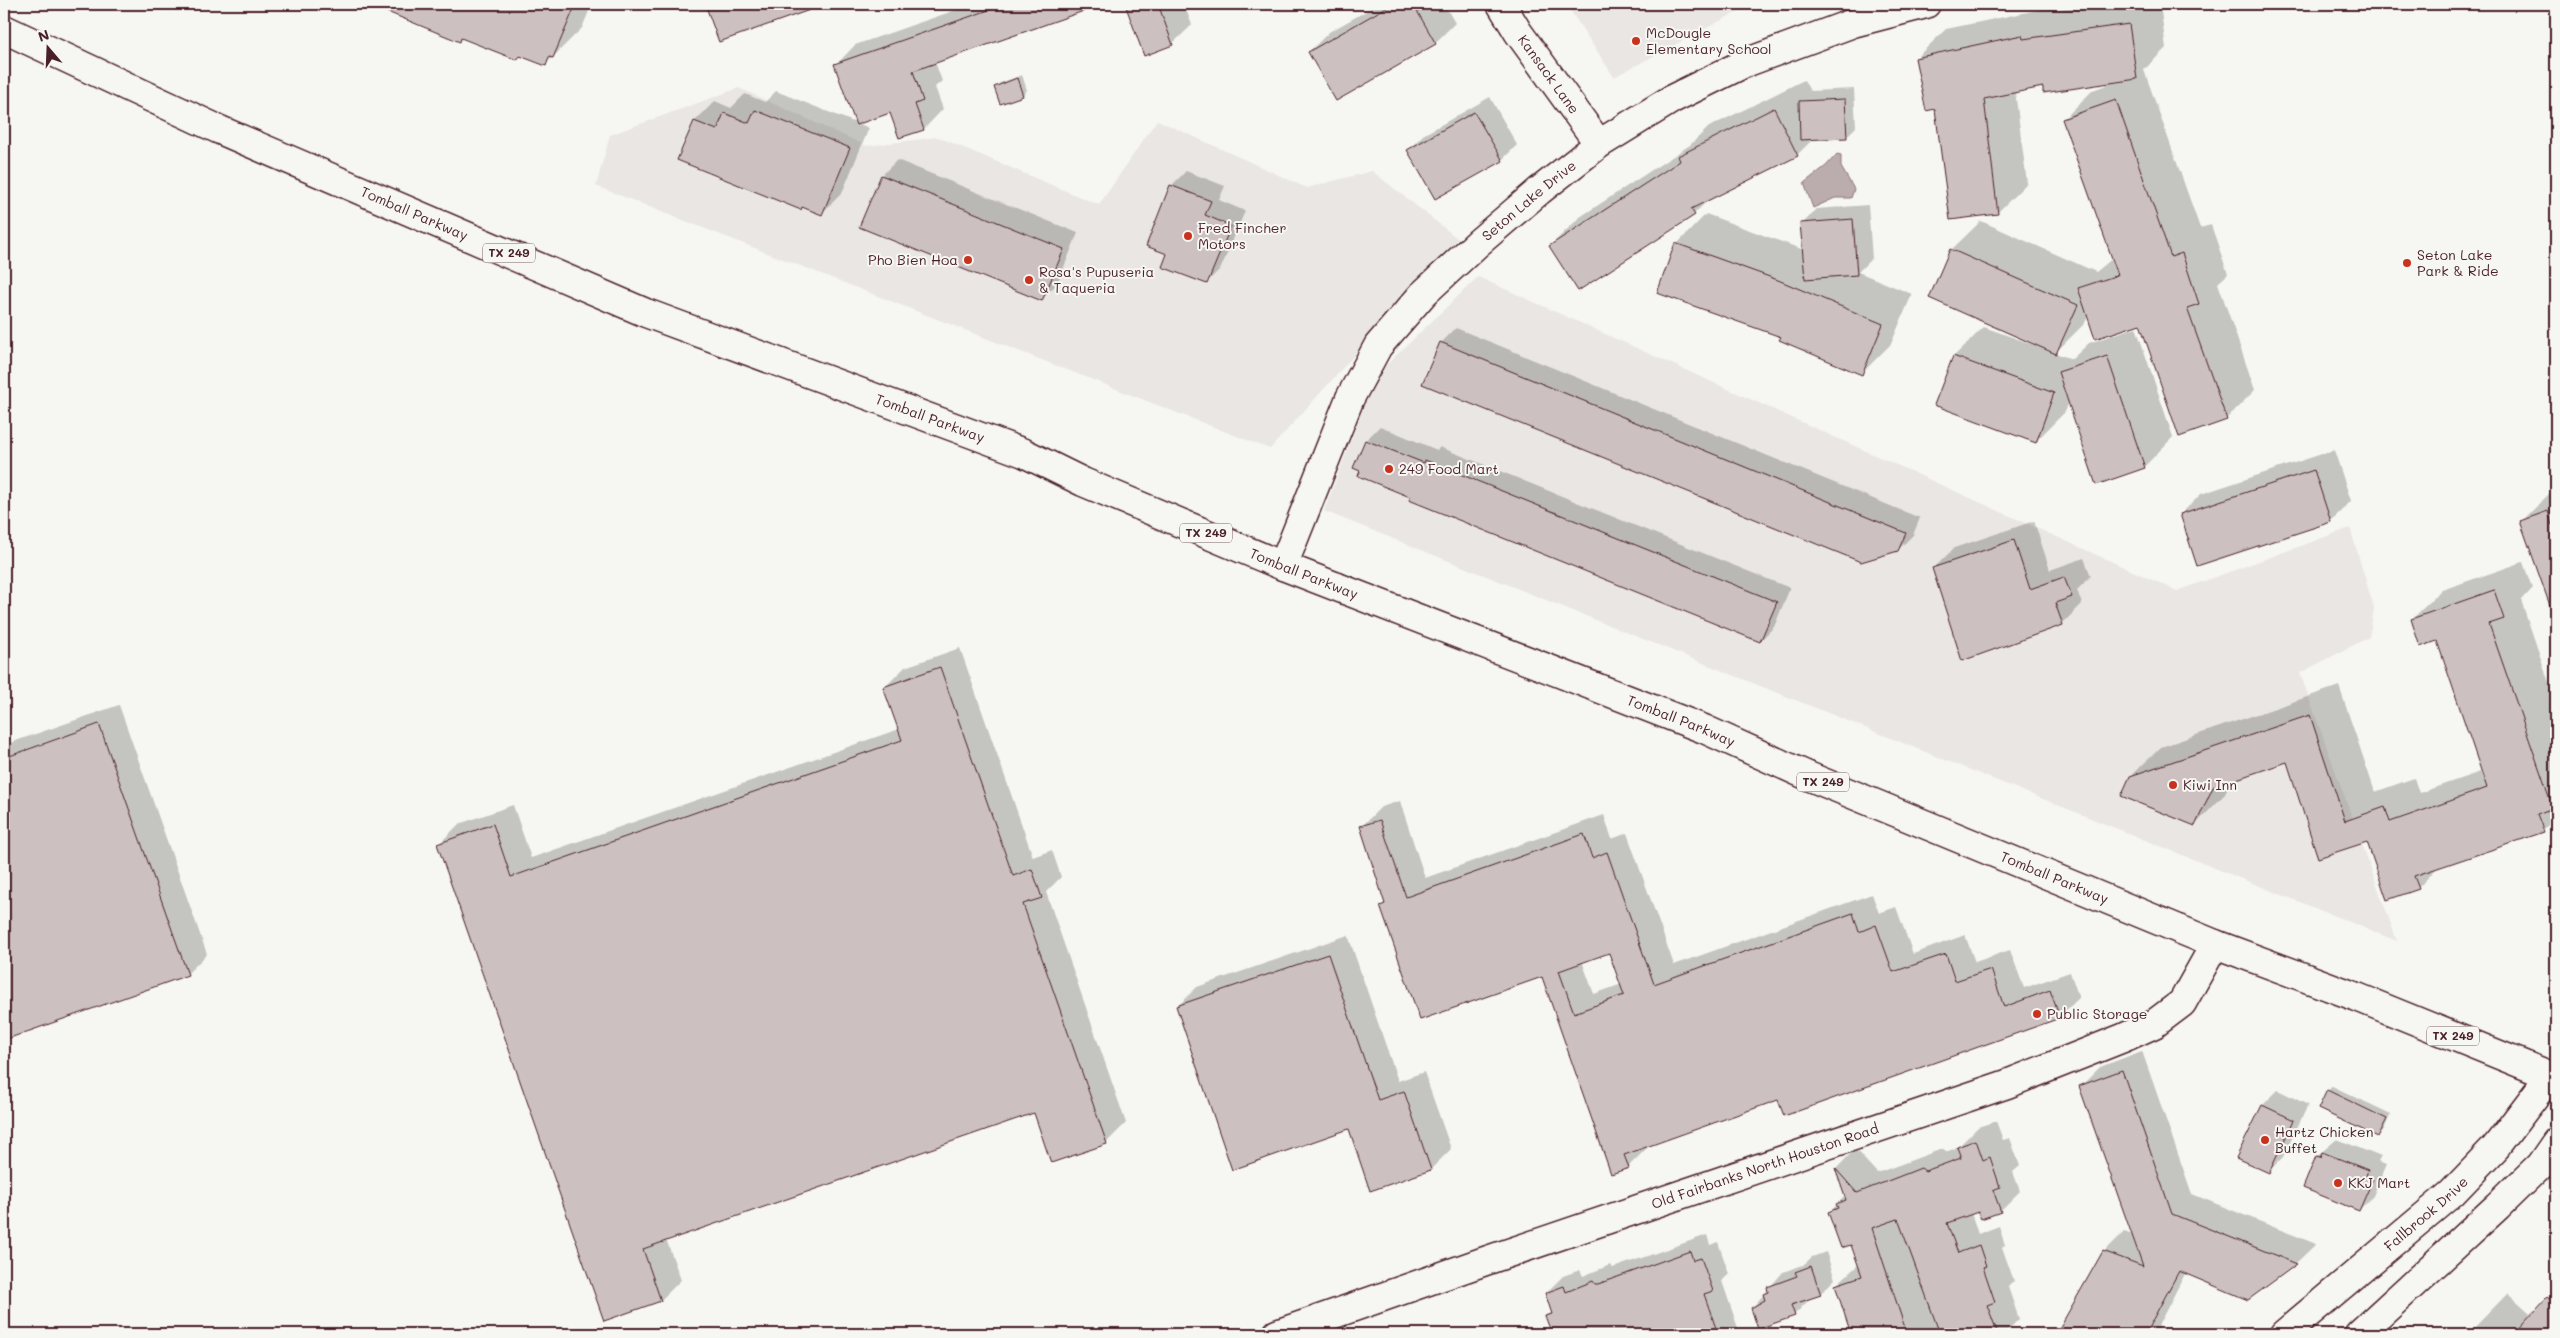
<svg xmlns="http://www.w3.org/2000/svg" width="2560" height="1338" font-family="Mali,sans-serif">
<style>
.built{fill:#e9e6e3}
.water{fill:#bbadae;stroke:#8e747a}
.shadow{fill:#0003;fill-rule:evenodd}
.building{fill:#ccc1c0;stroke:#4a1f2b;fill-rule:evenodd}
.lines{fill:none;stroke-linecap:round;stroke-linejoin:round}
.minor-casing{stroke:#4a1f2b;stroke-width:31}
.major-casing{stroke:#4a1f2b;stroke-width:31}
.minor{stroke:#f6f6f2;stroke-width:28}
.major{stroke:#f6f6f2;stroke-width:28}
.poi-dot{fill:#c8321e;stroke:#f6f6f2;stroke-width:2}
.labels{text-anchor:middle;stroke-width:4;stroke-linejoin:round;paint-order:stroke}
.shield{fill:#f6f6f2;stroke:#7e6067;stroke-width:1}
.shield-label{font-size:12px;font-weight:bold;fill:#4a1f2b}
.poi-label{font-size:14px;fill:#4a1f2b;stroke:#f6f6f2;text-anchor:start}
.street-label{font-size:14px;fill:#4a1f2b;stroke:#f6f6f2}
</style>
<rect width="100%" height="100%" fill="#f6f6f2"/>
<filter id="ink" filterUnits="userSpaceOnUse"><feTurbulence type="fractalNoise" baseFrequency=".02" numOctaves="2"/><feDisplacementMap in="SourceGraphic" scale="10" xChannelSelector="R" yChannelSelector="G"/><feConvolveMatrix kernelMatrix="1 2 1 2 8 2 1 2 1" color-interpolation-filters="sRGB"/></filter>
<g filter="url(#ink)">
<g class="built">
<path d="M1566 4H1752L1614 77Z"/>
<path d="M739 88 867 146 938 137 1099 205 1157 120 1307 188 1372 171 1458 239 1270 449 596 186 610 135Z"/>
<path d="M1478 277 2177 591 2350 528 2374 608 2369 637 2300 673 2397 941 1324 511 1376 375Z"/>
</g>
<path class="water" d="M1837 154 1841 155V167L1854 189 1851 198H1835L1813 208 1804 183 1826 166Z"/>
<g class="shadow">
<path d="M370 4H592L582 28 545 65 521 55 517 59 463 37 459 40Z"/>
<path d="M707 4H825L719 40Z"/>
<path d="M973 4H1102L935 62 942 81 935 87 943 109 924 129 900 137 891 111 857 123 869 128 842 193 822 213 804 206 800 209 695 121 715 101 731 108 745 94 765 102 776 91 856 123 836 65 855 45Z"/>
<path d="M1127 4H1184L1192 25 1172 44 1145 54Z"/>
<path d="M1379 4H1444L1455 23 1435 43 1309 52 1329 32Z"/>
<path d="M2097 4H2160L2166 48 2144 70 2200 228 2211 225 2228 274 2218 283 2255 390 2226 419 2140 323 2088 316 2085 323 2055 353 2072 359 2089 343 2136 327 2173 437 2144 467 2069 402 2065 412 2036 441 1936 405 1954 356 1984 327 2037 346 2038 344 1951 250 1981 221 2096 272 2113 258 2064 119 2093 90 2114 82 2044 85 2015 91 2027 183 1997 213 1936 107 1916 58 1946 29 2052 7V10Z"/>
<path d="M1022 75 1027 90 1023 95 1001 102 995 87 1000 83Z"/>
<path d="M1804 80 1810 91 1854 89 1856 127 1846 137 1814 138 1797 155 1709 199 1694 214 1550 246 1580 217 1690 145 1709 127Z"/>
<path d="M1490 97 1517 145 1502 160 1408 150 1423 135Z"/>
<path d="M897 160 1078 233 1057 284 1042 299 882 175Z"/>
<path d="M1186 171 1225 186 1219 200 1245 211 1221 268 1206 283 1169 254 1171 186Z"/>
<path d="M1868 205 1872 258 1858 272 1912 294 1891 344 1862 373 1782 337 1677 244 1706 214 1804 250 1802 224 1817 209Z"/>
<path d="M1456 328 1920 518 1913 535 1898 550 1441 343Z"/>
<path d="M1380 426 1437 450 1440 447 1790 588 1774 627 1760 641 1355 467 1366 440Z"/>
<path d="M2334 450 2351 501 2331 521 2181 514 2201 494Z"/>
<path d="M2556 490V601L2550 603 2522 521 2551 492Z"/>
<path d="M2034 521 2050 570 2084 558 2091 576 2077 590 2082 604 2062 624 1934 568 1954 548Z"/>
<path d="M2523 562 2532 588 2521 600 2556 703V817L2543 830 2439 866 2418 888 2368 841 2319 856 2288 760 2232 779 2224 795 2195 825 2131 776 2161 747 2339 686 2375 792 2414 778 2419 793 2483 771 2438 640 2412 619 2442 590Z"/>
<path d="M960 648 1033 857 1052 850 1061 877 1046 892 1126 1123 1106 1143 1034 1111 666 1239 681 1280 661 1300 439 844 459 824 513 805 531 858 899 729 885 687 905 667Z"/>
<path d="M119 705 207 954 187 974 4 1039V745Z"/>
<path d="M1400 801 1425 878 1604 815 1612 839 1627 833 1674 965 1872 894 1879 913 1896 907 1913 954 1965 935 1975 962 2010 950 2024 988 2070 972 2079 998 2059 1017 1779 1099 1647 1145 1648 1147 1628 1167 1542 975 1381 906 1386 902 1361 827 1381 807ZM1610 951 1622 984 1594 994 1582 961Z"/>
<path d="M1348 935 1398 1081 1424 1072 1451 1149 1431 1169 1371 1190 1350 1128 1177 1007 1197 987Z"/>
<path d="M2142 1051 2192 1194 2316 1244 2296 1263 2248 1299 2186 1272 2159 1324 2157 1334H2058L2104 1252 2124 1232 2133 1235 2080 1087 2100 1067Z"/>
<path d="M2332 1086 2391 1114 2383 1131 2378 1136 2328 1091Z"/>
<path d="M2278 1090 2308 1105 2283 1157 2268 1172 2238 1157 2263 1105Z"/>
<path d="M1996 1121 2003 1140 2010 1138 2020 1166 2013 1172 2020 1191 2000 1211 1979 1210 1971 1213 1978 1234 1999 1226 2005 1245 2002 1247 2014 1281 2008 1287 2019 1319 2004 1334H1852L1836 1285 1859 1264 1852 1243 1830 1212 1845 1196 1836 1169 1855 1149 1877 1173 1942 1149 1946 1152 1958 1147 1978 1127Z"/>
<path d="M2337 1139 2381 1157 2378 1162 2386 1165 2373 1196 2359 1210 2317 1156Z"/>
<path d="M1707 1235 1710 1245 1718 1242 1729 1274 1722 1281 1740 1334H1676L1671 1318 1645 1328 1638 1334H1553L1547 1317 1553 1311 1546 1293 1563 1276 1580 1270 1583 1276 1610 1265 1612 1268 1616 1267Z"/>
<path d="M1826 1252 1835 1279 1820 1294 1809 1298V1300L1794 1315 1752 1308 1783 1272 1803 1265 1812 1257Z"/>
<path d="M2556 1290V1334H2468L2508 1293 2530 1313 2534 1309 2536 1311Z"/>
</g>
<g class="building">
<path d="M368 4H576L553 58 549 57 546 66 520 56 517 60 461 38 460 42Z"/>
<path d="M705 4H821V6L719 42Z"/>
<path d="M1006 4H1098V6L913 71 923 101 915 104 924 130 899 138 890 113 856 125 834 64Z"/>
<path d="M1125 4H1158L1173 45 1144 56Z"/>
<path d="M1392 4H1413L1436 44 1336 101 1308 52Z"/>
<path d="M2129 24 2137 79 2043 93V87L1984 99 1998 214 1950 220 1935 109 1926 111 1915 58 2022 35 2023 39Z"/>
<path d="M1017 78 1023 96 1000 104 994 87Z"/>
<path d="M1845 99 1847 138 1800 140 1799 101Z"/>
<path d="M2116 100 2171 257 2182 253 2199 304 2187 308 2227 420 2179 437 2140 324 2095 339 2078 288 2118 275 2062 119Z"/>
<path d="M1774 108 1798 156 1691 209 1695 215 1578 291 1549 246 1680 161 1678 156Z"/>
<path d="M755 110 850 148 822 215 802 207 801 210 677 160 694 121 717 130 724 113 749 123Z"/>
<path d="M1474 112 1503 161 1435 199 1407 150Z"/>
<path d="M881 175 1064 249 1042 301 859 227Z"/>
<path d="M1170 185 1211 201 1205 215 1231 226 1207 284 1162 267 1167 254 1146 246Z"/>
<path d="M1853 219 1857 275 1805 279 1800 223Z"/>
<path d="M1675 243 1778 280 1883 324 1862 375 1779 340 1781 337 1657 293Z"/>
<path d="M1950 249 2078 305 2056 354 1929 298Z"/>
<path d="M1440 342 1906 533 1898 551 1861 562 1422 384Z"/>
<path d="M1953 356 2054 393 2036 443 1934 405Z"/>
<path d="M2107 356 2145 468 2096 485 2058 372Z"/>
<path d="M1365 440 1424 463 1425 460 1777 602 1760 642 1409 500 1410 497 1358 476 1360 471 1353 468Z"/>
<path d="M2314 470 2331 522 2197 566 2180 514Z"/>
<path d="M2548 511 2552 525 2556 523V616L2554 617 2520 521Z"/>
<path d="M2014 540 2030 589 2064 577 2072 597 2055 603 2063 625 1962 661 1932 568Z"/>
<path d="M2494 590 2504 619 2489 624 2553 808 2537 814 2544 832 2414 876 2419 889 2387 900 2367 842 2318 858 2287 762 2213 787 2195 826 2121 796 2130 776 2310 715 2345 821 2385 807 2390 822 2487 788 2437 641 2420 647 2411 619Z"/>
<path d="M940 667 1013 876 1032 869 1042 898 1023 904 1107 1144 1051 1163 1034 1113 643 1249 661 1301 604 1321 437 844 493 824 511 877 902 740 883 687Z"/>
<path d="M99 724 188 975 4 1040V758Z"/>
<path d="M1380 820 1406 897 1584 834 1592 858 1607 852 1654 984 1853 913 1859 932 1876 925 1893 972 1946 954 1955 981 1991 969 2004 1007 2050 990 2060 1018 1784 1116 1778 1100 1624 1155 1629 1168 1611 1174 1542 977 1420 1020 1380 906 1385 904 1360 826ZM1609 953 1624 995 1574 1013 1559 971Z"/>
<path d="M1328 954 1378 1100 1404 1091 1431 1170 1370 1191 1349 1129 1232 1170 1176 1006Z"/>
<path d="M2122 1070 2172 1214 2297 1264 2248 1300 2179 1271 2145 1334H2056L2103 1251 2143 1266 2079 1086Z"/>
<path d="M2327 1090 2387 1119 2378 1137 2318 1109Z"/>
<path d="M2262 1105 2294 1120 2269 1173 2236 1158Z"/>
<path d="M1976 1140 1983 1160 1990 1157 2000 1187 1993 1190 2001 1212 1981 1219 1978 1212 1947 1223 1958 1253 1979 1245 1986 1266 1983 1267 1995 1302 1987 1305 1998 1334H1940L1898 1219 1872 1228 1907 1334H1851L1835 1285 1862 1276 1851 1245 1841 1248 1828 1212 1838 1208 1836 1204 1846 1200 1835 1168 1857 1193 1921 1168 1925 1171 1961 1158 1957 1147Z"/>
<path d="M2322 1152 2368 1170 2366 1176 2373 1179 2359 1211 2303 1188 2316 1156 2320 1157Z"/>
<path d="M1690 1251 1693 1260 1701 1258 1713 1291 1704 1294 1718 1334H1552L1545 1316 1552 1314 1545 1293 1564 1286 1566 1292 1593 1281 1595 1284H1598Z"/>
<path d="M1811 1266 1821 1295 1791 1305 1795 1316 1758 1329 1751 1308 1765 1300 1763 1294 1768 1292 1767 1287 1797 1276 1795 1272Z"/>
<path d="M2547 1297 2556 1305V1334H2513Z"/>
</g>
<g class="lines">
<defs>
<g id="minor">
<path id="s1" d="M1501 4 1518 32 1599 144"/>
<path id="s2" d="M1283 566 1350 398 1378 346 1423 294 1478 243 1539 191 1599 144 1672 99 1745 63 1853 23 1926 4"/>
<path id="s3" d="M1277 1334 1488 1260 2007 1084 2123 1038 2154 1024 2182 1003 2215 944"/>
</g>
<g id="major">
<path id="s4" d="M4 29 220 130 646 313 1024 453 1083 482 1283 566 1704 729 1808 776 2215 944 2357 997 2556 1078"/>
<path id="s5" d="M2284 1334 2452 1193 2496 1147 2550 1076"/>
<path d="M2359 1334 2498 1206 2540 1165 2556 1142"/>
</g>
</defs>
<use href="#minor" class="minor-casing"/>
<use href="#major" class="major-casing"/>
<use href="#minor" class="minor"/>
<use href="#major" class="major"/>
</g>
</g>
<g class="poi-dot">
<circle cx="1636" cy="41" r="5"/>
<circle cx="1188" cy="236" r="5"/>
<circle cx="968" cy="260" r="5"/>
<circle cx="2407" cy="263" r="5"/>
<circle cx="1029" cy="280" r="5"/>
<circle cx="1389" cy="469" r="5"/>
<circle cx="2173" cy="785" r="5"/>
<circle cx="2037" cy="1014" r="5"/>
<circle cx="2265" cy="1140" r="5"/>
<circle cx="2338" cy="1183" r="5"/>
</g>
<g class="labels">
<g class="shield">
<rect x="483" y="243.5" width="52" height="19" rx="4"/>
<rect x="1180" y="523.5" width="52" height="19" rx="4"/>
<rect x="1797" y="772.5" width="52" height="19" rx="4"/>
<rect x="2427" y="1026.5" width="52" height="19" rx="4"/>
</g>
<g class="shield-label">
<text x="509" y="257">TX 249</text>
<text x="1206" y="537">TX 249</text>
<text x="1823" y="786">TX 249</text>
<text x="2453" y="1040">TX 249</text>
</g>
<g class="poi-label">
<text x="1646" y="38">McDougle<tspan x="1646" dy="16">Elementary School</tspan></text>
<text x="1198" y="233">Fred Fincher<tspan x="1198" dy="16">Motors</tspan></text>
<text x="2417" y="260">Seton Lake<tspan x="2417" dy="16">Park &amp; Ride</tspan></text>
<text x="958" y="265" text-anchor="end">Pho Bien Hoa</text>
<text x="1039" y="277">Rosa's Pupuseria<tspan x="1039" dy="16">&amp; Taqueria</tspan></text>
<text x="1399" y="474">249 Food Mart</text>
<text x="2183" y="790">Kiwi Inn</text>
<text x="2047" y="1019">Public Storage</text>
<text x="2275" y="1137">Hartz Chicken<tspan x="2275" dy="16">Buffet</tspan></text>
<text x="2348" y="1188">KKJ Mart</text>
</g>
<g class="street-label">
<text dy="5" stroke="none"><textPath href="#s1" startOffset="85">Kansack Lane</textPath></text>
<text dy="5" stroke="none"><textPath href="#s2" startOffset="450">Seton Lake Drive</textPath></text>
<text dy="5" stroke="none"><textPath href="#s4" startOffset="450">Tomball Parkway</textPath></text>
<text dy="5" stroke="none"><textPath href="#s4" startOffset="1005">Tomball Parkway</textPath></text>
<text dy="5" stroke="none"><textPath href="#s4" startOffset="1410">Tomball Parkway</textPath></text>
<text dy="5" stroke="none"><textPath href="#s4" startOffset="1815">Tomball Parkway</textPath></text>
<text dy="5" stroke="none"><textPath href="#s4" startOffset="2220">Tomball Parkway</textPath></text>
<text dy="5" stroke="none"><textPath href="#s3" startOffset="516">Old Fairbanks North Houston Road</textPath></text>
<text dy="5" stroke="none"><textPath href="#s5" startOffset="186">Fallbrook Drive</textPath></text>
</g>
</g>
<rect width="2560" height="1338" fill="none" stroke="#f6f6f2" stroke-width="20"/>
<rect x="10" y="10" width="2540" height="1318" fill="none" stroke="#4a1f2b" stroke-width="2" filter="url(#ink)"/>
<g transform="translate(48 48) rotate(341)" stroke="#f6f6f2" stroke-width="4" paint-order="stroke">
<path d="M0-4L9 19L0 12L-9 19Z" fill="#4a1f2b"/>
<text y="-8" font-size="14" font-weight="bold" text-anchor="middle" fill="#4a1f2b">N</text>
</g>
</svg>
